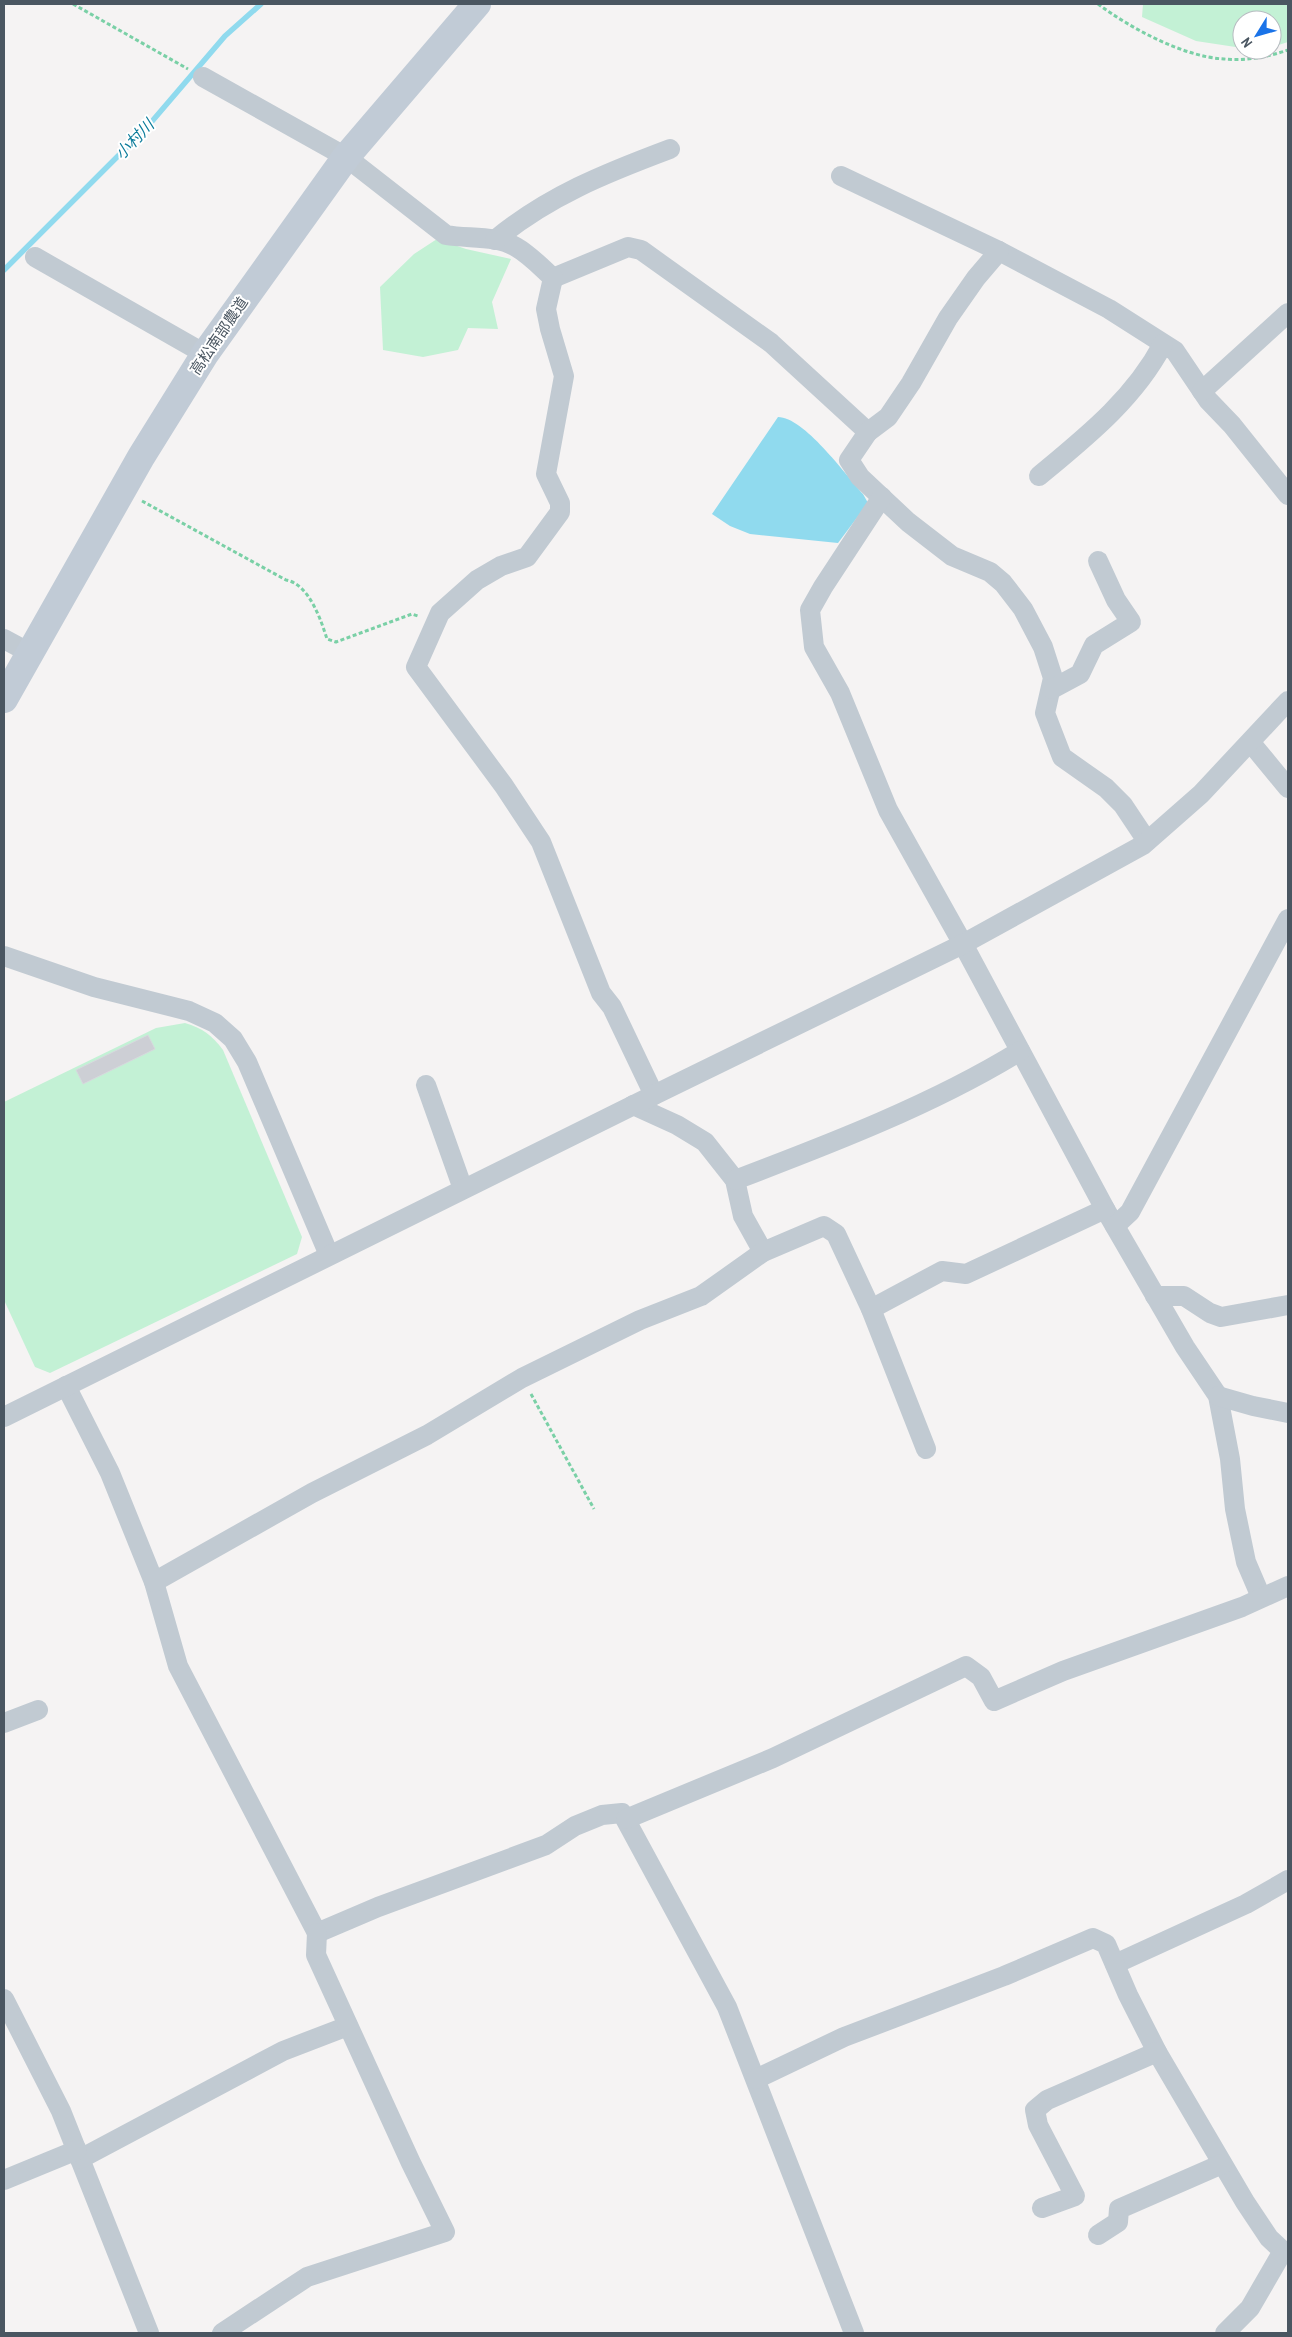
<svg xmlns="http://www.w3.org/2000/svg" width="1292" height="2337" font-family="'Archivo Narrow','Noto Sans JP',sans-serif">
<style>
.green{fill:#c3f1d5}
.water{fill:#90daee}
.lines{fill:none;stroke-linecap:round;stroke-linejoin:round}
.stream{stroke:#90daee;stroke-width:5.5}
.building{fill:#cdcfd5;stroke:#d7d9de}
.path{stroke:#7ad0a6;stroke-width:3;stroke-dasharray:4 2.5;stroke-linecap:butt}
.street{stroke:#c1cad2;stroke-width:20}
.secondary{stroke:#c1cbd6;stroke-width:28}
.labels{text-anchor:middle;stroke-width:4;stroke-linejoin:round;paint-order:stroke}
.street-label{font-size:15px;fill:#4a5661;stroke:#fff}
.water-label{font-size:16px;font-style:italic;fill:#0c7c9b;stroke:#fff}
</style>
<rect width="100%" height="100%" fill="#f5f3f3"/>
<g class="green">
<path d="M1143 4H1288V42L1272 47V20H1242V48L1196 41 1142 17Z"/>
<path d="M437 239 466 249 511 259 492 302 498 329 468 328 458 350 423 357 383 350 380 287 414 254Z"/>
<path d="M185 1023C202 1028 212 1035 223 1050L302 1237 297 1254 50 1373 35 1367 4 1300V1102L156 1028Z"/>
</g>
<path class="water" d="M778 417C804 417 845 474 863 494L868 503 838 543 750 534 730 526 712 514Z"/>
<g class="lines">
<path class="stream" d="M4 270 148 126 225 36 261 4"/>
</g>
<path class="building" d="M148 1035 155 1049 83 1084 76 1070Z"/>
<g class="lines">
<g class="path">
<path d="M73 4 188 69"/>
<path d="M1098 4C1130 28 1184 57 1224 59 1246 61 1268 57 1288 50"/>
<path d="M142 501 286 580C309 584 321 620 327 639L336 642 412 614 418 616"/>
<path d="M531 1394 594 1509"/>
</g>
<g class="street">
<path d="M203 77 346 157 446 235C469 239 496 235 516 247 530 255 542 268 553 278L628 247 641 250 771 343 868 432 849 460 860 477 908 522 952 556 990 572 1003 583 1023 609 1043 647 1053 678 1045 713 1062 757 1106 788 1123 805 1147 841"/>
<path d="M841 176 999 251 1109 309 1175 351 1208 400 1232 425 1288 495"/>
<path d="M495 240C548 196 606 173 670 149"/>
<path d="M35 257 205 354"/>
<path d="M553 278 546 309 550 329 564 376 546 474 560 503V512L527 557 501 566 477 580 440 613 416 667 504 786 541 842 601 993 612 1007 654 1095"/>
<path d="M1202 391 1288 313"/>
<path d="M868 432 888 417 911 383 948 318 976 278 999 251"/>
<path d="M1039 476C1086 437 1134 399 1163 344"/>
<path d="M882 497 823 587 810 610 814 647 840 693 888 810 963 944 1105 1209 1185 1347 1218 1396 1230 1459 1235 1509 1246 1562 1261 1597"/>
<path d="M4 639 30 653"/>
<path d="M1052 689 1080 674 1094 645 1131 622 1116 600 1098 561"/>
<path d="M1251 743 1288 788"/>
<path d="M4 956 94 987 189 1011 215 1023 233 1039 247 1062 329 1255"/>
<path d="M426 1085 463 1189"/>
<path d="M633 1105 677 1125 705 1142 735 1180 743 1216 763 1252"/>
<path d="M735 1180C830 1144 934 1104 1020 1051"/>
<path d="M1115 1226 1130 1212 1288 919"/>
<path d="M1155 1296H1184L1210 1313 1221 1317 1288 1305"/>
<path d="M871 1309 942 1271 966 1274 1105 1209"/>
<path d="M66 1386 110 1473 154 1582 178 1666 317 1933 378 1907 546 1845 575 1826 602 1815 622 1813 727 2007 854 2333"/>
<path d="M1218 1396 1253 1406 1288 1413"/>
<path d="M4 1417 654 1095 963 944 1143 845 1201 794 1288 701"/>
<path d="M154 1582 312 1493 427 1435 522 1378 640 1320 701 1296 763 1252 824 1226 836 1234 871 1309 926 1449"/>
<path d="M4 1723 38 1710"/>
<path d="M626 1819 773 1758 966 1666 981 1677 994 1701 1063 1671 1242 1607 1288 1586"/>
<path d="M1115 1964 1246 1904 1288 1880"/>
<path d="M4 1999 61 2111 149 2333"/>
<path d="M756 2079 844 2037 1004 1976 1093 1938 1106 1944 1128 1995 1157 2052 1245 2202 1269 2238 1283 2251 1250 2308 1225 2333"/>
<path d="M80 2159 283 2051 348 2026"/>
<path d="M4 2180 77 2150"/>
<path d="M1042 2208 1075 2196 1038 2125 1035 2110 1047 2100 1157 2052"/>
<path d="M1098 2235 1118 2222 1119 2209 1222 2164"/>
<path d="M222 2333 307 2277 445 2232 411 2163 316 1955 317 1933"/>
</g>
<path class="secondary" d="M4 699 141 457 205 354 346 157 477 4"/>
</g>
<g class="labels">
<g class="street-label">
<text transform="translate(219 336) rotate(-56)" y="5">高松南部農道</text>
</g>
<g class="water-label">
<text transform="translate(134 139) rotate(-46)" y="6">小村川</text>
</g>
</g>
<rect width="1292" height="2337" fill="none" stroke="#4a5661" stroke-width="10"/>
<g transform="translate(1257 35) rotate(233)"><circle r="24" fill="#ffffff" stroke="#b7bbc0"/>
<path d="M0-4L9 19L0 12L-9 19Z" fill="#1a73e8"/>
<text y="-8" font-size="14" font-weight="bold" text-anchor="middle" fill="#4a5661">N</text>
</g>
</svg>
